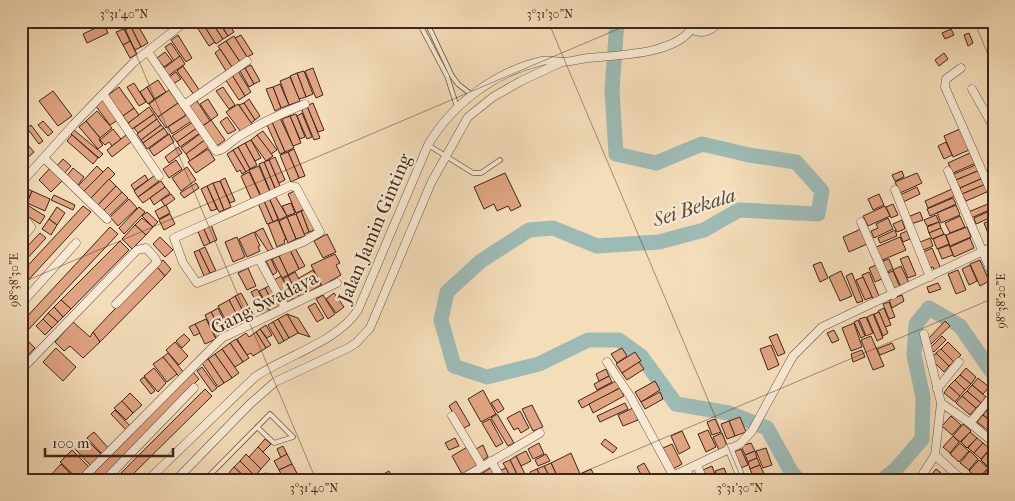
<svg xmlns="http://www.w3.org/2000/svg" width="1015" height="501" font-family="'IM FELL French Canon',serif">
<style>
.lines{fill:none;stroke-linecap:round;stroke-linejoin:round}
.river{stroke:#9dbbb5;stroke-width:15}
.building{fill:#e1a482;stroke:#3e261a}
.lane-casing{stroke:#6c5442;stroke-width:5.5}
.street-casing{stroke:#6c5442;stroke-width:9}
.lane{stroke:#f8e9d2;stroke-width:4}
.street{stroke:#f8e9d2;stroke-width:8}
.ticks{fill:none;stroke:#3e261a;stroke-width:1;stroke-opacity:0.45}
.labels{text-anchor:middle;stroke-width:4.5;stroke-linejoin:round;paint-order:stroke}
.street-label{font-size:19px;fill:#3e261a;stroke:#f8e9d2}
.water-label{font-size:20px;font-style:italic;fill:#564b41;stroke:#f8e9d2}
.neatline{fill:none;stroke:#3e261a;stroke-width:2}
.ticks-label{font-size:12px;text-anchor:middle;fill:#3e261a}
</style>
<rect width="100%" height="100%" fill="#f4ddb9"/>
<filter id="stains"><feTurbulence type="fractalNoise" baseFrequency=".004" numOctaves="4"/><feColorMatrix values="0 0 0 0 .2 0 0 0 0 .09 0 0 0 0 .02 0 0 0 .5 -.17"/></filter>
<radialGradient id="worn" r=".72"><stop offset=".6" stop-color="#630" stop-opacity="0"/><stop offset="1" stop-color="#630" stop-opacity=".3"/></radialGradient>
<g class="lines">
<g class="river">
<path d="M617 21 612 90 616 154 656 163 702 144 749 155 796 162 822 191 818 214 739 210 704 230 659 242 597 246 553 228 529 230 481 261 447 292 441 320 454 366 487 377 539 364 588 340H619L641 356 676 404 729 413 767 428 792 473 799 480"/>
<path d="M882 480 897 468 922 439 923 397 914 355 916 324 929 308 960 326 994 375"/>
</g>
</g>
<g class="building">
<path d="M193 21H201L215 42 209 46Z"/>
<path d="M201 21H211L223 39 216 44Z"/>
<path d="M211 21H218L228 36 223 39Z"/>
<path d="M219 21H227L234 32 228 36Z"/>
<path d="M104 24 108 33 87 43 83 34Z"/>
<path d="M137 24 148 43 141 47 131 27Z"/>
<path d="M131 27 141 47 135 50 125 30Z"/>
<path d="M124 29 130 41 123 45 116 32Z"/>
<path d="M951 29 954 35 945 39 942 33Z"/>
<path d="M969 33 973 43 968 46 964 35Z"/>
<path d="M178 35 192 58 186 62 171 40Z"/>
<path d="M241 35 253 54 247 57 235 38Z"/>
<path d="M234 36 247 57 240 62 226 41Z"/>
<path d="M130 41 137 54 130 58 123 45Z"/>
<path d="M226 41 240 62 232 67 218 46Z"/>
<path d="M171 43 180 56 174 61 165 47Z"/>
<path d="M220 49 232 67 226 71 215 53Z"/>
<path d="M165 52 172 61 164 67 157 58Z"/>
<path d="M944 53 948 59 939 66 935 60Z"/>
<path d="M180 56 185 64 168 76 163 69Z"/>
<path d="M251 65 260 81 254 84 245 68Z"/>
<path d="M183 66 200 91 194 95 177 71Z"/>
<path d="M245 68 254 84 249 87 240 71Z"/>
<path d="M313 68 323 95 316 98 305 71Z"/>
<path d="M238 71 251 92 245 96 232 75Z"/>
<path d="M304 71 313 94 306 97 297 73Z"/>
<path d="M176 72 181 79 173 84 169 77Z"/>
<path d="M297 73 306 97 299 99 290 76Z"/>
<path d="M232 75 245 96 239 100 225 79Z"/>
<path d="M290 77 300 101 289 105 280 81Z"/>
<path d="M158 80 166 92 154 99 147 87Z"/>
<path d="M134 83 146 102 139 106 127 87Z"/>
<path d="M280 84 289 105 281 108 273 87Z"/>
<path d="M119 87 134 108 123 116 108 95Z"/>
<path d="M147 87 154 99 148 104 140 92Z"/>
<path d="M223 87 235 105 229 109 216 91Z"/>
<path d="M273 87 281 108 275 111 266 89Z"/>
<path d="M169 90 178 103 158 117 149 104Z"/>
<path d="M53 91 72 116 58 126 39 101Z"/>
<path d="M208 99 218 115 211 120 200 104Z"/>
<path d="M249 99 260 116 255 120 244 103Z"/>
<path d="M103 100 118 120 110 125 95 105Z"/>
<path d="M197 101 210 121 202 126 189 106Z"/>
<path d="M178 103 186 115 166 128 158 117Z"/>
<path d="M244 103 255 120 251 123 239 105Z"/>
<path d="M313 103 324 130 318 132 307 106Z"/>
<path d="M238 104 252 124 241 132 226 112Z"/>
<path d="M307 106 320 138 314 140 301 108Z"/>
<path d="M149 107 154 114 132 129 128 123Z"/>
<path d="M134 108 139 115 128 123 123 116Z"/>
<path d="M97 111 112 128 100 138 86 121Z"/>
<path d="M302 113 312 137 307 139 297 116Z"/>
<path d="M154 114 157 119 138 133 134 128Z"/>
<path d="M188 114 193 120 172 134 168 127Z"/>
<path d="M296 114 305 137 300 139 290 116Z"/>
<path d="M290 116 301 143 293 146 282 119Z"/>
<path d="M227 117 236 130 228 134 220 122Z"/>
<path d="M280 118 294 148 285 152 272 122Z"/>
<path d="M157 119 161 125 141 140 137 134Z"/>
<path d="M211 120 225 140 217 146 203 126Z"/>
<path d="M43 121 53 132 48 136 38 125Z"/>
<path d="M86 121 100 138 99 140 103 145 98 149 79 127Z"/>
<path d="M193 122 197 128 177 142 172 136Z"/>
<path d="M272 122 285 152 280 154 267 125Z"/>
<path d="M31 125 43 141 39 144 27 128Z"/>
<path d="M161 125 164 128 143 143 141 140Z"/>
<path d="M164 128 168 134 147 149 143 143Z"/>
<path d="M197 128 200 133 180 147 177 142Z"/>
<path d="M113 129 121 139 112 146 109 142 105 145 100 140Z"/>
<path d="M960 129 969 150 953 157 944 136Z"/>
<path d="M74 130 103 154 99 158 71 134Z"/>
<path d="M263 131 277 150 271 154 257 135Z"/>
<path d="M201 133 206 139 186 154 181 148Z"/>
<path d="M169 134 174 142 154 156 149 149Z"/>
<path d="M72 135 98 158 93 164 67 141Z"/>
<path d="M126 135 131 142 112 157 107 150Z"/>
<path d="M257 135 273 156 266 161 251 140Z"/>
<path d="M21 137 34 152 25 160 21 155Z"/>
<path d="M206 139 211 145 190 161 186 154Z"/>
<path d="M251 140 261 158 255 161 245 143Z"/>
<path d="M946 142 952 155 944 159 938 146Z"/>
<path d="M245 143 257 165 250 169 238 147Z"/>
<path d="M178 147 182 153 169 163 165 157Z"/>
<path d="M238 147 250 169 246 172 233 150Z"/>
<path d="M208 149 215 160 196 173 188 162Z"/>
<path d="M294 149 305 176 299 178 288 152Z"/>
<path d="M233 150 246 172 242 174 240 170 237 172 227 154Z"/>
<path d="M288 152 299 178 291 182 280 155Z"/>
<path d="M972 152 976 163 953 173 948 163Z"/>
<path d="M275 157 285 180 279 183 269 160Z"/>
<path d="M63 159 71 166 63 175 55 168Z"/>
<path d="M176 160 182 169 169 178 163 169Z"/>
<path d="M269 160 280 186 275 188 264 162Z"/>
<path d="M264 162 276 191 271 193 259 164Z"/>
<path d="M978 164 980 170 956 180 954 174Z"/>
<path d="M52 166 64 179 51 192 39 180Z"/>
<path d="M97 166 103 172 83 192 78 186Z"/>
<path d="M259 166 270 192 261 196 249 170Z"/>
<path d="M108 167 115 174 90 199 83 192Z"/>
<path d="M187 167 196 180 181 191 172 178Z"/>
<path d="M73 168 84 177 77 186 66 177Z"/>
<path d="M980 170 983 178 960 188 956 180Z"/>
<path d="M902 171 904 177 895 181 892 175Z"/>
<path d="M249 172 261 197 252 201 241 176Z"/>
<path d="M505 173 521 206 511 211 508 206 497 211 494 204 484 209 474 187Z"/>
<path d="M917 173 922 183 900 193 895 182Z"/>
<path d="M145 175 148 180 134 190 131 185Z"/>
<path d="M155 175 159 181 138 197 134 191Z"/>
<path d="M225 178 235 201 230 203 220 181Z"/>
<path d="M983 178 986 184 962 194 960 188Z"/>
<path d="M109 179 116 186 97 206 90 199Z"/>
<path d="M161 181 165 187 143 203 138 197Z"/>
<path d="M220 181 231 207 224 210 213 183Z"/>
<path d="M196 183 199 188 184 198 180 193Z"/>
<path d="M213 183 224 210 219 212 207 186Z"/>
<path d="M986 184 989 191 966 201 962 194Z"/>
<path d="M116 186 122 192 103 211 97 206Z"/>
<path d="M207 186 217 209 211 211 201 189Z"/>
<path d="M23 187 32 191 27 203 21 201Z"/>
<path d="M165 187 170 193 154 205 150 198Z"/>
<path d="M917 187 920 194 903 202 900 195Z"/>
<path d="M299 189 307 208 296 213 288 194Z"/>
<path d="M952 189 955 196 928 208 925 201Z"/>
<path d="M32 191 50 199 45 211 27 203Z"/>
<path d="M122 192 128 198 108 217 103 211Z"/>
<path d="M171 194 175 199 165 206 161 200Z"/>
<path d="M879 194 884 205 873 210 868 199Z"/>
<path d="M54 195 75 205 73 210 51 200Z"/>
<path d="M275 196 287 216 279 220 269 198Z"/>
<path d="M269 198 278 219 273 222 264 201Z"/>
<path d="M953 198 956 204 930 216 927 209Z"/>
<path d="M129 199 137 208 118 226 110 217Z"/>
<path d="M264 201 273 222 267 224 258 203Z"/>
<path d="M993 202 994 208 971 218 968 212Z"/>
<path d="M24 203 45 216 40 224 21 212Z"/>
<path d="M291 203 295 213 287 216 282 206Z"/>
<path d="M893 204 898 215 891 218 886 207Z"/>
<path d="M166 205 170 213 159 219 155 211Z"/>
<path d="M956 205 960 215 941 223 937 213Z"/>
<path d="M83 206 91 212 21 288V273Z"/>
<path d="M885 206 890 216 868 226 863 216Z"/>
<path d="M57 207 65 213 57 225 49 219Z"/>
<path d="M139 207 145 212 124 234 119 228Z"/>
<path d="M308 208 317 229 309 232 301 211Z"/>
<path d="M994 209V216L976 224 974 218Z"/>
<path d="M301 211 309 232 304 234 296 214Z"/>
<path d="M147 212 158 222 153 227 142 216Z"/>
<path d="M920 212 923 220 911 224 908 217Z"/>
<path d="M170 214 175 224 164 230 159 220Z"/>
<path d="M296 214 305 236 296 239 287 217Z"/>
<path d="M936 215 939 222 927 226 924 220Z"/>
<path d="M960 216 965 227 950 233 945 223Z"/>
<path d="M287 217 296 239 288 243 279 221Z"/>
<path d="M142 218 153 227 146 235 135 225Z"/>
<path d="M888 218 893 229 874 238 871 231 878 228 876 224Z"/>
<path d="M49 219 57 225 51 235 42 229Z"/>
<path d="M994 219V230L988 233 984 223Z"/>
<path d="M278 220 286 239 284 240 285 243 277 247 268 224Z"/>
<path d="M902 220 905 229 897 232 893 224Z"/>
<path d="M210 222 217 240 210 243 202 225Z"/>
<path d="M939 222 941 228 929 233 927 227Z"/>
<path d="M135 225 146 235 132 249 122 239Z"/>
<path d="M202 225 210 243 204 246 196 227Z"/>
<path d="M110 227 118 234 29 329 22 322Z"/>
<path d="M967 227 971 237 950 246 946 235Z"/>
<path d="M263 228 273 249 268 251 255 232Z"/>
<path d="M941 228 944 234 932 239 929 233Z"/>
<path d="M861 229 867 244 849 252 843 237Z"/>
<path d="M895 230 897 236 880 243 878 238Z"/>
<path d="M907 231 910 239 903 242 900 234Z"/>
<path d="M254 232 260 246 258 247 260 251 247 257 239 239Z"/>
<path d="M40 233 46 238 24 262 21 253Z"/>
<path d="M327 234 336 252 323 258 314 241Z"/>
<path d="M945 234 949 244 937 249 933 239Z"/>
<path d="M160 237 173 250 165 257 153 244Z"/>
<path d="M237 237 245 257 233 262 225 242Z"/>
<path d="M900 237 906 250 880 261 874 248Z"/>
<path d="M930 238 933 246 921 251 918 243Z"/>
<path d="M970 238 974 248 954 257 950 247Z"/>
<path d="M120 241 129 250 71 309 61 300Z"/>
<path d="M949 245 953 255 942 259 938 249Z"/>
<path d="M205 247 216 271 210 273 199 250Z"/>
<path d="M295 248 305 266 299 269 290 250Z"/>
<path d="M932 248 941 269 935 271 933 267 928 269 921 253Z"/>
<path d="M199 250 210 273 204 276 194 252Z"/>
<path d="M290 250 299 269 288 275 279 256Z"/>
<path d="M335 254 340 263 336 265 341 275 322 286 311 265Z"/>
<path d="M279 256 288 275 282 278 272 259Z"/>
<path d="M908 256 916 275 908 278 900 259Z"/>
<path d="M271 259 277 272 273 275 266 261Z"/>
<path d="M889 259 893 269 885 273 880 262Z"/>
<path d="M163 260 171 269 165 276 156 266Z"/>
<path d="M980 260 989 281 980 286 970 264Z"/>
<path d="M821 262 828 278 820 282 813 265Z"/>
<path d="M876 265 882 279 875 282 869 268Z"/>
<path d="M970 265 977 281 969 285 962 269Z"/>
<path d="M156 266 165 276 100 342 93 332Z"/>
<path d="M901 266 909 283 901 287 893 270Z"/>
<path d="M248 268 256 286 247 290 238 273Z"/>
<path d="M313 270 321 285 307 293 299 278Z"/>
<path d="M958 270 966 290 956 294 948 274Z"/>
<path d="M841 271 852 296 840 301 829 277Z"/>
<path d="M893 271 900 287 895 290 893 285 890 287 885 274Z"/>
<path d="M295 272 307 294 300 298 288 276Z"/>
<path d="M869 272 879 296 873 299 862 275Z"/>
<path d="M852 273 863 301 857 303 846 276Z"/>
<path d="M281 276 293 299 286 303 274 280Z"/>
<path d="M288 276 300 298 294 301 283 279Z"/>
<path d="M863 277 872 297 865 300 856 280Z"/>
<path d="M938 283 941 289 929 293 927 287Z"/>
<path d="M270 285 282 306 276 309 265 288Z"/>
<path d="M265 288 276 309 271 312 259 291Z"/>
<path d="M257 289 270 312 264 316 251 292Z"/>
<path d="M241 293 254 316 248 320 235 296Z"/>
<path d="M334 293 344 307 336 313 326 299Z"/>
<path d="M323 295 335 314 328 319 316 299Z"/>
<path d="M902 295 904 301 892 308 889 300Z"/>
<path d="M235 296 246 317 240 321 229 300Z"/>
<path d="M61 300 71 309 63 317 54 307Z"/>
<path d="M229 300 242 324 231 330 218 306Z"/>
<path d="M889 302 895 317 889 319 883 304Z"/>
<path d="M315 303 324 318 317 322 308 307Z"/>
<path d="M54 307 63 317 58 322 48 313Z"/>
<path d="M218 308 229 331 223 334 211 312Z"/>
<path d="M884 308 891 325 885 327 878 311Z"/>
<path d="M211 312 223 334 216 338 205 315Z"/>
<path d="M879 312 888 333 883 336 874 314Z"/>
<path d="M48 313 58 322 52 328 43 319Z"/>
<path d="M287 314 298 318 310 337 298 333Z"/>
<path d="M287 314 298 333 289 338 278 319Z"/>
<path d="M873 314 883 338 877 341 867 317Z"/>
<path d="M866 317 873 333 866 336 859 319Z"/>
<path d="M43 319 52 328 45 335 36 326Z"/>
<path d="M206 319 216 339 205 344 195 324Z"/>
<path d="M278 319 289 338 284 341 273 322Z"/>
<path d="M858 320 865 336 861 338 854 322Z"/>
<path d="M945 321 950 326 931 344 927 340Z"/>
<path d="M21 322 29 329 21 337Z"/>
<path d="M73 322 90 337 93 332 100 342 83 358 70 346 64 351 55 342Z"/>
<path d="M273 322 284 341 279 344 268 325Z"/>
<path d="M854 323 862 347 851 351 842 328Z"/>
<path d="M195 324 200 333 194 336 189 327Z"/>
<path d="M266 325 272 335 267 338 260 329Z"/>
<path d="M260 329 271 345 266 348 256 332Z"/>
<path d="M834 330 839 340 832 343 827 333Z"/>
<path d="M256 332 266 348 253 356 251 353 247 355 237 339 246 333 249 337Z"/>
<path d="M184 334 190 340 182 348 176 341Z"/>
<path d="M777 334 785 353 778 356 769 337Z"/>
<path d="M871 336 884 366 873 370 861 340Z"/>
<path d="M942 336 946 340 934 352 930 348Z"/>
<path d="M236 339 249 358 243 362 230 343Z"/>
<path d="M27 340 35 348 21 363V347Z"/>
<path d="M175 342 188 356 179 365 166 350Z"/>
<path d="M948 342 961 355 954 362 941 349Z"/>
<path d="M230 343 243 362 235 367 222 349Z"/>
<path d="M892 343 895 349 880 355 877 349Z"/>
<path d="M771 345 779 365 768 370 760 349Z"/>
<path d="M56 348 76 367 63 381 43 362Z"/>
<path d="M622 348 627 356 617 363 611 354Z"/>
<path d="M222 349 239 373 232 378 215 354Z"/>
<path d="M941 349 954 362 949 366 936 353Z"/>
<path d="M862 350 865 357 853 362 851 354Z"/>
<path d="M635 352 641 361 622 373 616 364Z"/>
<path d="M168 353 185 374 180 378 163 357Z"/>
<path d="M936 353 949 366 944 372 931 359Z"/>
<path d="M215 354 232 378 224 383 208 359Z"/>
<path d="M163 357 177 374 167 382 153 364Z"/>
<path d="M208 359 224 383 218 387 202 363Z"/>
<path d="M639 362 644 369 627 380 622 373Z"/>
<path d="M202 367 217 388 212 392 197 371Z"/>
<path d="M154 368 166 383 158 392 144 376Z"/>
<path d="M966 368 976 377 971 384 960 375Z"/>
<path d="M606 369 609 376 599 381 596 374Z"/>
<path d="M193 372 199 379 100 480H87Z"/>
<path d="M960 375 971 384 965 390 955 380Z"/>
<path d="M609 376 612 382 597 390 594 384Z"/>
<path d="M144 377 155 391 151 394 140 380Z"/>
<path d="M978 378 989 387 983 394 972 385Z"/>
<path d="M955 380 965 390 960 396 949 386Z"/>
<path d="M616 381 620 388 582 408 578 401Z"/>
<path d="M655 381 660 390 641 402 635 392Z"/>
<path d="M972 385 986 397 981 403 967 391Z"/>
<path d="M949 386 960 396 955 402 944 393Z"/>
<path d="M620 388 624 396 593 413 589 404Z"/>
<path d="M205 389 212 396 127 480H114Z"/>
<path d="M483 390 496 414 481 422 468 399Z"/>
<path d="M967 391 981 403 976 408 962 396Z"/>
<path d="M660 392 663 399 645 409 641 402Z"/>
<path d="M130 393 142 405 133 413 122 401Z"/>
<path d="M962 396 976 408 970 415 956 403Z"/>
<path d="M498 399 504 409 498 413 491 403Z"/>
<path d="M122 401 133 413 126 420 114 408Z"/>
<path d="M456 401 470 425 462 429 449 406Z"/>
<path d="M625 403 628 409 600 422 597 416Z"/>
<path d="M532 405 543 427 533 431 522 409Z"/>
<path d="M633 408 638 420 623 426 618 415Z"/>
<path d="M115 410 131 427 127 431 111 414Z"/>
<path d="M987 410 994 415V424L983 415Z"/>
<path d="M520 411 529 428 521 433 518 428 514 430 507 418Z"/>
<path d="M497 414 514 443 508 446 491 418Z"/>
<path d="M983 415 994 424 991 433 977 422Z"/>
<path d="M951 416 961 425 952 435 942 426Z"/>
<path d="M740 417 746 432 735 436 729 421Z"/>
<path d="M490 419 503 443 496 447 482 423Z"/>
<path d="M715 419 721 432 712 435 707 422Z"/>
<path d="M729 421 735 436 727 439 721 424Z"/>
<path d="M963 424 971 431 960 442 953 436Z"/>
<path d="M708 430 716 447 706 452 698 434Z"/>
<path d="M682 431 690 448 679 454 671 436Z"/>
<path d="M94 432 110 450 104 456 87 438Z"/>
<path d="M970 432 977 438 967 448 961 442Z"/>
<path d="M722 433 727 446 719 450 713 437Z"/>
<path d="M953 436 959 442 950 453 943 447Z"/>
<path d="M455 438 459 446 449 450 445 443Z"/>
<path d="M977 438 983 443 974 453 968 448Z"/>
<path d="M86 439 104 457 93 468 75 449Z"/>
<path d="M265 439 271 444 263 452 258 447Z"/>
<path d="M605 439 617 448 613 453 601 444Z"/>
<path d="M539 443 544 454 533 459 528 449Z"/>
<path d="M751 443 755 451 745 455 741 446Z"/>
<path d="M960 443 969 451 959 462 950 454Z"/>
<path d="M983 443 990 449 981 459 974 453Z"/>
<path d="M672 444 682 464 673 469 663 448Z"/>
<path d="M483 445 488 457 481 461 476 449Z"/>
<path d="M283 446 287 454 281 458 277 449Z"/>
<path d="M469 446 479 464 462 474 452 456Z"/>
<path d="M258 447 270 459 261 469 249 457Z"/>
<path d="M766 448 772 465 763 468 756 451Z"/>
<path d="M741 449 748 465 738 469 731 453Z"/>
<path d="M990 449 994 453V459L987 466 981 460Z"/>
<path d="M72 450 91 469 79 480 60 462Z"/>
<path d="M526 451 531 461 521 466 516 456Z"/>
<path d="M755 451 757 458 748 462 745 455Z"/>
<path d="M970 451 978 459 969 470 960 463Z"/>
<path d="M571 453 580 474 567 480H559L551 463Z"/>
<path d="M246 454 261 469 255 476 240 461Z"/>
<path d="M287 454 292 464 279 470 274 461Z"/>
<path d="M546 454 550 461 538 466 535 460Z"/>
<path d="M516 456 528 480H520L510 460Z"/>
<path d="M757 458 760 465 750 469 748 462Z"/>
<path d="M510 460 520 480H512L503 463Z"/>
<path d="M979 460 988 468 978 479 969 471Z"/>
<path d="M240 461 255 476 251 480H248L234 467Z"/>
<path d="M551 463 559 480H551L544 466Z"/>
<path d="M644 463 652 477 647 480H644L637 467Z"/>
<path d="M61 464 77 480H54L50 476Z"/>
<path d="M292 464 298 475 284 480 279 470Z"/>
<path d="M760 465 765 476 755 480 750 469Z"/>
<path d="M544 466 551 480H542L537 469Z"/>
<path d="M712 466 717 480H707L703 470Z"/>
<path d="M234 467 248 480H234L228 474Z"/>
<path d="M492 467 499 480H484L481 474Z"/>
<path d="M506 468 512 480H504L499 471Z"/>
<path d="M724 468 729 480H718L715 471Z"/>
<path d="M989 468 994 473V480H979Z"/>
<path d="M537 469 542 480H534L530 472Z"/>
<path d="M591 469 594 475 585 480H568Z"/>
<path d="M936 469 946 477 944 480H933L930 477Z"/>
<path d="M389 471 392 477 382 480 380 476Z"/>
<path d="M774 473 777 480H757Z"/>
</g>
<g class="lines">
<defs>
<g id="lane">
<path d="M418 21 447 76 457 107"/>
<path d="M426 21 452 76 458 84 472 95"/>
<path d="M428 145 473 173H481L500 160"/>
<path d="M205 480 270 414 293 437 274 443 257 427"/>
</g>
<g id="street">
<path d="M687 21 696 31C705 34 713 30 718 21"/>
<path d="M148 52 216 151C224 151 231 141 238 137 259 124 282 113 305 104"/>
<path d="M961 68 946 79 945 87 994 198"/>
<path d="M972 89 994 128"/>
<path d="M103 94 159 176"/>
<path d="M184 105 247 61"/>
<path d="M44 158 107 219"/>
<path d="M948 171 994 278"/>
<path d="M21 183 74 124 134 62 186 21"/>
<path d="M895 190 930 277"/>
<path d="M21 214 31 227 21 240"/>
<path d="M861 222 893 295"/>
<path d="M259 259 303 242 320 232 296 187 290 186 174 238 183 263 197 283 259 259 285 307"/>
<path d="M21 304 76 243"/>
<path d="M924 334 941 403 935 455 962 480"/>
<path d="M607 362 630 396 673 475"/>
<path d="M21 370 137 250 146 248 155 258 157 262 116 304"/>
<path d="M937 389 959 362"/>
<path d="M941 403 970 423 994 443"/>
<path d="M452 416 482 466"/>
<path d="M970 423 989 400"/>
<path d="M729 448 742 480"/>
<path d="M491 461 502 480"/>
<path d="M697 465 703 480"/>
<path d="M687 470 690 480"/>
<path d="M81 480 222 338 337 283"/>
<path d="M105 480 194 388"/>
<path d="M148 480 255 377C287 355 337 342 358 310L428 145C452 104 495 72 542 61 548 59 555 62 561 62 570 62 579 59 588 58 616 55 675 55 692 28"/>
<path d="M176 480 250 404 275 382 348 348 356 343 370 328 431 183 468 117 493 97 521 81 562 62"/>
<path d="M258 480 266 477 271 480"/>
<path d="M460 480 540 433"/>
<path d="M664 480 740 444 752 431 793 356 822 327 994 246"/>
<path d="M919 480 935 455"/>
</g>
</defs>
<use href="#lane" class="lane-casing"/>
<use href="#street" class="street-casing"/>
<use href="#lane" class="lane"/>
<use href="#street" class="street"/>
</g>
<path class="ticks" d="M122 21 316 480M548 21 742 480M974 21 994 69M21 283 637 21M565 480 994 298"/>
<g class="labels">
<g class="street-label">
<text transform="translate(374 228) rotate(-67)" y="7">Jalan Jamin Ginting</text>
<text transform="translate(264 302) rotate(-27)" y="7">Gang Swadaya</text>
</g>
<g class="water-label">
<text transform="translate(694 207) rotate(-18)" y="7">Sei Bekala</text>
</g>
</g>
<rect width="1015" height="501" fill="none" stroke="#f4ddb9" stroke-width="55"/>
<path d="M45 448v8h128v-8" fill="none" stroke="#3e261a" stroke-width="2.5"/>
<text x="52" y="448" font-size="15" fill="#3e261a" stroke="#f8e9d2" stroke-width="4" paint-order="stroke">100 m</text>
<rect x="28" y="28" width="960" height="446" class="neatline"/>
<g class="ticks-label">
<text x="124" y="18">3°31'40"N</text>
<text x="550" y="18">3°31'30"N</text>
<text transform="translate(14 280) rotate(-90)" y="4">98°38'30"E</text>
<text transform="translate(1001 301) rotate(-90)" y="4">98°38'20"E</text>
<text x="314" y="492">3°31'40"N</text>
<text x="740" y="492">3°31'30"N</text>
</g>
<rect width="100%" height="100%" filter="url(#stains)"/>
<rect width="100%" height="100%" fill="url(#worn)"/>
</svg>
